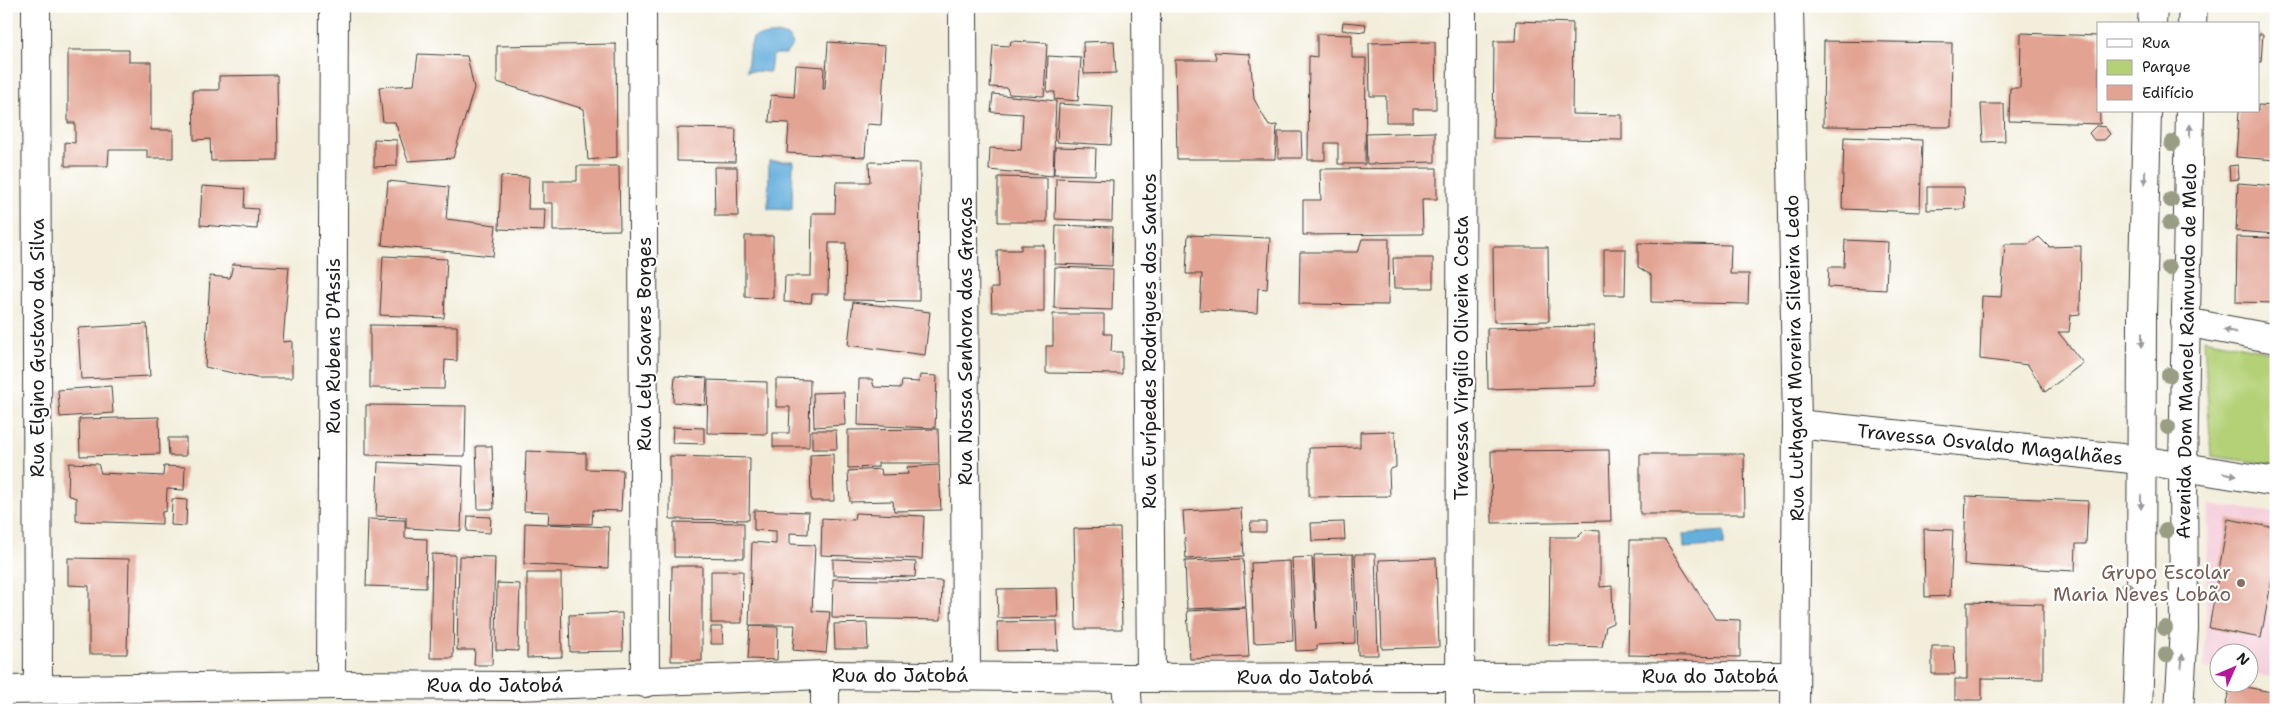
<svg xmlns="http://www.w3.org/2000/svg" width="2282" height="716" font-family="'Shantell Sans',sans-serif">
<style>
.built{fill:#f5cfdb}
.green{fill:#b4d177;stroke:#68764a}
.water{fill:#65afdd;stroke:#40667c}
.building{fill:#e2a392}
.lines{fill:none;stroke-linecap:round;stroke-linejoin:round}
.minor-casing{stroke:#3c3c39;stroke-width:30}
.tertiary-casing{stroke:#3c3c39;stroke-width:30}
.secondary-casing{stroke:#3c3c39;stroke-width:30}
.minor{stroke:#fff;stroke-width:28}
.tertiary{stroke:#fff;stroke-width:28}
.secondary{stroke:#fff;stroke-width:28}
.tree{fill:#999d84}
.oneway{fill:#999}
.education-dot{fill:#8d6e63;stroke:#fff;stroke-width:2}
.labels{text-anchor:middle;stroke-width:4.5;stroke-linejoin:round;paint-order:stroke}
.street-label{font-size:19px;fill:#1c1c1c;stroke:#fff}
.education-label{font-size:19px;fill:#785e54;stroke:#fff;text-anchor:end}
</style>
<rect width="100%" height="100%" fill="#fff"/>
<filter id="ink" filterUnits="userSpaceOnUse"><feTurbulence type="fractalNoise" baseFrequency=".02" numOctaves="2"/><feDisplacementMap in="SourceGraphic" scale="10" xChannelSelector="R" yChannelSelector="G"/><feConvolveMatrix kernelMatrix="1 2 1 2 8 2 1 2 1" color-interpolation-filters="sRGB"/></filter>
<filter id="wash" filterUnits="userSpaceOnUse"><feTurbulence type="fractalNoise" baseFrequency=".0096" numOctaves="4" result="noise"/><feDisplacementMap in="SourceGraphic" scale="20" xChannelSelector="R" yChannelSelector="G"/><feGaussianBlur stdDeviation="1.12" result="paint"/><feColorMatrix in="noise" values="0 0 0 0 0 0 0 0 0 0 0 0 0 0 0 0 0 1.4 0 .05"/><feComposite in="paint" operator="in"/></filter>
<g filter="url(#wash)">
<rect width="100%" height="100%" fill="#f2eedb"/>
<path class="built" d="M2209 504 2276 513V678L2250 674V654H2220L2219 670 2204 668Z"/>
<path class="green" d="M2204 339 2276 353V465L2211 456Z"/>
<g class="water">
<path d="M781 34 787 36 793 44 786 54H776L772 57 770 72 747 71 749 50 753 38 758 36Z"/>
<path d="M769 161H793L792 210 768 209Z"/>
<path d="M1724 531V545L1684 548 1683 534Z"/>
</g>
<g id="blocks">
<g class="building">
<path d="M1516 21 1573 23 1572 114 1622 115V140L1493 138 1494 41H1515Z"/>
<path d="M1343 22 1366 24 1365 32 1342 30Z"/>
<path d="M2021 33 2098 36 2100 124 2009 121 2010 88H2020Z"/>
<path d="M1317 34 1352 35V58H1366L1365 164H1338V143H1325V160H1308L1309 56 1317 57Z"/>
<path d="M2258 34H2263L2261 62H2258Z"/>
<path d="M1011 41 1047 43 1044 96 1009 94 1007 88 990 87 993 45 1010 46Z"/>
<path d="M1114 41 1116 73 1084 74 1083 42Z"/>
<path d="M1824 41 1952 43 1951 127 1823 126Z"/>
<path d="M828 42 885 46 881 125 867 124 865 157 787 153 789 123 769 122 771 95 794 97 796 65 824 67 823 89H825Z"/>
<path d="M1435 42 1436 109H1413V122H1386V96H1370L1369 43Z"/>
<path d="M616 44 617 157 588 160 584 109 497 82V46Z"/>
<path d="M68 50H129V62H151V130H173V158H147V150H109L108 166H65V142L75 143V123H68Z"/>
<path d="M1214 52 1250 54 1254 99 1269 126 1277 125 1275 159H1177L1175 60H1217Z"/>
<path d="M418 54 467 56 474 88 453 158 408 161 395 122H383L379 87 414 85Z"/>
<path d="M1048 56 1081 58 1078 101 1054 99 1055 92H1047Z"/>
<path d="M277 75 278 160 211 161 210 139 194 140 193 90H219V76Z"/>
<path d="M993 94 1056 101 1053 176 989 170 990 148 1021 150 1023 114 991 112Z"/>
<path d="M1059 104 1113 107 1111 145 1057 142Z"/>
<path d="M1981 104H2004L2005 141 1983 142Z"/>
<path d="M2258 105 2276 106V160L2236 157 2239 111H2258Z"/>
<path d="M2096 126 2105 127 2110 134 2104 140H2094L2089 133Z"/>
<path d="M677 128 736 129 735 162 677 161Z"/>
<path d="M1278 132H1301L1302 158H1278Z"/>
<path d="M1435 132V162L1367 164 1366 134Z"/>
<path d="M1844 137 1922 140 1920 212 1842 209Z"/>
<path d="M374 139 397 140V166L374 167Z"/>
<path d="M1055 147 1096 148 1095 175 1054 174Z"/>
<path d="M869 162 920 163 919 301 845 300 846 243H829L828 294H812L811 303 784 302 785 276H811L812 213H835L836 182H870Z"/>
<path d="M2238 165 2239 179 2230 180 2229 166Z"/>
<path d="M577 166H619L620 230 553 231V203H543V181H577Z"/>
<path d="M714 167H737L738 216H715Z"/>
<path d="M1437 168V199H1422L1423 234 1303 235V200H1321L1320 169Z"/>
<path d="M501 176 529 177 528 209H545L544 231 499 229Z"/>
<path d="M998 177 1047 178V222H998Z"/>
<path d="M1056 178 1113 180 1112 221 1055 219Z"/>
<path d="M388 181 449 187 446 219 496 225 493 256 382 245Z"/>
<path d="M2238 183 2276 186V234L2236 231Z"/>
<path d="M202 186 245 189 244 208 258 209 257 229 200 225Z"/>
<path d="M1927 187H1964L1965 209 1927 210Z"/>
<path d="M1056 225 1113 227 1112 266 1055 264Z"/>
<path d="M1188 235 1270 238 1267 289 1258 288 1257 313 1200 310 1202 274H1186Z"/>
<path d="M745 236H773V298L745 297Z"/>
<path d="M2039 237 2049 247 2081 246 2080 314 2071 315 2069 332H2058L2083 363 2045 392 2028 365 1980 359 1982 296 2001 297 2005 244H2029Z"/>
<path d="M2237 237 2276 238V303L2236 302Z"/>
<path d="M1362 239H1389L1388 305 1299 304 1300 252H1358Z"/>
<path d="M1845 240 1888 242 1886 290 1828 287 1829 267H1844Z"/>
<path d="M1638 243 1731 245 1730 274H1749L1748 304 1651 302V275L1638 267Z"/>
<path d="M1021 245H1044V312H992L991 288H998L997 250H1021Z"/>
<path d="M1493 247H1548L1549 321 1494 322Z"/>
<path d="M1604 249H1626L1625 295H1604Z"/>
<path d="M383 256 447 259 444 318 380 315Z"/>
<path d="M1393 258H1433V288H1394Z"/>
<path d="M233 264 289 267 283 342 292 341V378H256L205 367 210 276 230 278Z"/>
<path d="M1055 267 1113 269 1112 310 1054 308Z"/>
<path d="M853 302 930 312 925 355 848 345Z"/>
<path d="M1053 314H1104V334H1112L1111 352H1122V374L1046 373V346H1053Z"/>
<path d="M147 324 150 376 81 379 78 328Z"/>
<path d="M370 325 457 326V361L445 360 444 389 370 388Z"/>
<path d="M1594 326 1596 386 1488 389 1487 328Z"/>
<path d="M920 375 937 376 935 428 858 425 859 379H872L874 387 901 388 902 381 919 382Z"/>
<path d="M675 376 707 378 705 405 673 402Z"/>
<path d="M776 379 810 380 809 447H773V433H789L790 407H776Z"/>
<path d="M708 380 767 382V434L707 433Z"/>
<path d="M111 386 113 413 60 417 58 390Z"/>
<path d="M844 392 845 425 814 427 813 393Z"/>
<path d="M366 405 466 406 465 456 366 455Z"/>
<path d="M159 417 160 454 80 456 79 419Z"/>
<path d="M673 427 704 428V444L672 443Z"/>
<path d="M938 429 939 463H878V467L848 468V430Z"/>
<path d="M812 430H836L837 449H812Z"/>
<path d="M1395 431 1396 467 1389 470 1390 496 1309 497V448L1360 447V432Z"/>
<path d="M168 438H186V456H169Z"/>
<path d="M476 446H492L494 509H478Z"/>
<path d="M1609 450 1611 521 1492 523 1491 451Z"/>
<path d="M526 451 586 453V469L623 470 621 511 593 510 592 524 548 523 549 512 524 511Z"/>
<path d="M833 454 834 501H811L810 455Z"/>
<path d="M1640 454H1744L1745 514H1640Z"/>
<path d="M670 456 750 458 749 520 670 519Z"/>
<path d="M378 462 463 466 461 531 406 528V517L376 516Z"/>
<path d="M69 463 98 464 101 473 163 476 164 466 185 467 184 490 167 489 166 511 162 512V524L76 521V498L68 495Z"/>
<path d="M939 465 941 510 894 511 893 501 850 502 848 471 881 469 882 475 908 474 907 467Z"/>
<path d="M1966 496 2088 501 2086 544H2076L2075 571 1964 565Z"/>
<path d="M172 499 187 500 186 526 171 525Z"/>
<path d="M1241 508 1244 556 1186 559 1183 511Z"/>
<path d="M754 510 809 512 808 534 790 533V544L815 545 812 611 830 612 826 653 793 650 795 625H749L752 542 776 544V531L754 530Z"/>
<path d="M855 513 924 516 922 559 821 555 822 518 854 520Z"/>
<path d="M468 516 491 517 490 533 467 531Z"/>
<path d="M368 519 405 520V538L427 539 426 588 366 586Z"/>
<path d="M2228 519 2276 528V556L2261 638 2209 628Z"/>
<path d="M674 522 744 523V558L674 557Z"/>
<path d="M1251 522H1266V532H1250Z"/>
<path d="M1344 522 1345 540 1312 541 1311 523Z"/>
<path d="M525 523 609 527 608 568 524 564Z"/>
<path d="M1120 528 1122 629H1076L1074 529Z"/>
<path d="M1924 529 1953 530 1950 596 1925 597Z"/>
<path d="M1585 530 1600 531V587L1612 586 1613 623 1606 626 1602 647 1549 645 1550 537H1578Z"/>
<path d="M1630 540H1665L1715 619 1740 620V657L1628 655Z"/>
<path d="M432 554 455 555 453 658H430Z"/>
<path d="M1353 554 1355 643 1317 645V650L1296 651 1292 558 1312 557 1316 629 1314 555Z"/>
<path d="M1355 554H1375L1378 655H1358Z"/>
<path d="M459 556 495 557 492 665H474L475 650H457Z"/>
<path d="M68 558 129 559 127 654H89V586L68 585Z"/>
<path d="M1436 558 1439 647 1382 649 1379 560Z"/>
<path d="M833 559 916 562 915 577 833 575Z"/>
<path d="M1243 559 1246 607 1187 609 1185 561Z"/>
<path d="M1290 561 1293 641 1254 643 1251 563Z"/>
<path d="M672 566H702V661H671Z"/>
<path d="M711 571H743L742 623H711Z"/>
<path d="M527 573H561L562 657 527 658Z"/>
<path d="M833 579 942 581 941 620 832 618Z"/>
<path d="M497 583 520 584 518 651 496 650Z"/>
<path d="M1057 588 1058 617 998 618 997 589Z"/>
<path d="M1967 602 2043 604V679L1982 678V700H1955V679H1967Z"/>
<path d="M1246 608 1249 657 1190 659 1187 611Z"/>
<path d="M622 613 623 651 570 652 569 615Z"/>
<path d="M1057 621 1058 650 998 651 997 622Z"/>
<path d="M867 623 868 649H835L834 624Z"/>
<path d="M750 626 778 627 777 660 748 659Z"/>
<path d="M711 627H722L723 644H711Z"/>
<path d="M1932 646H1954L1955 674H1932Z"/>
<path d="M2231 684 2276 693V710H2224Z"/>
<rect x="1948" y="708" width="24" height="2"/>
</g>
</g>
</g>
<g filter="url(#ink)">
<use href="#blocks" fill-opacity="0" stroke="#3c3c39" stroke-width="1"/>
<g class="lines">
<defs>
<g id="minor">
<path d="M36 6 38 689"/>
<path d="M642 6 645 683"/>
<path d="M963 6 966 675"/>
<path d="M1146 6 1151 676"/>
<path d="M1789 6 1797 424 1795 710"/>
<path d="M2185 322 2276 339"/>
<path d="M1797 424 2141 460"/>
<path d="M825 675V710"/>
<path d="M1126 678 1128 710"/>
<path d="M331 685 334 6"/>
<path d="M6 690 331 685 515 686 825 675 1126 678 1794 676"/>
<path d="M1460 710 1462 6"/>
</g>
<path id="tertiary" d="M2141 460 2276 482"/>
<g id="secondary">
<path d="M2152 24 2153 6"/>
<path d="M2192 24 2193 6"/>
<path d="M2138 710 2141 623 2142 315 2147 111"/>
<path d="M2179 710 2184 629 2183 467 2190 111"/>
</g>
</defs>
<use href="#minor" class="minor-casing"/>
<use href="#tertiary" class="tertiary-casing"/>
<use href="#secondary" class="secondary-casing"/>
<use href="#minor" class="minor"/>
<use href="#tertiary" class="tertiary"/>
<use href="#secondary" class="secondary"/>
</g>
<g class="tree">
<circle cx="2172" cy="143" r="8"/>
<circle cx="2171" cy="200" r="8"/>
<circle cx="2170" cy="224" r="8"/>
<circle cx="2169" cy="268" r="8"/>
<circle cx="2169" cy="375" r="8"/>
<circle cx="2168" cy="427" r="8"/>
<circle cx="2166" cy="531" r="8"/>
<circle cx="2127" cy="590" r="8"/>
<circle cx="2165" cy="628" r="8"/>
<circle cx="2166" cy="655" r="8"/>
</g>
<defs><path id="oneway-solid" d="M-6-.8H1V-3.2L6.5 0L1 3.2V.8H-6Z" transform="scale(1.25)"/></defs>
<g class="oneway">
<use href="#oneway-solid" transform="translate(2190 131) rotate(-89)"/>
<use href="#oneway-solid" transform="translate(2145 177) rotate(91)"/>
<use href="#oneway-solid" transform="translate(2230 331) rotate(-169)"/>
<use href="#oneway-solid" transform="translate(2142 340) rotate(90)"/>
<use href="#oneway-solid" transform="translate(2230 474) rotate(9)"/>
<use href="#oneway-solid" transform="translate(2141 502) rotate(90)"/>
<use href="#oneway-solid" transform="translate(2182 661) rotate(-86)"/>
</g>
</g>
<circle class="education-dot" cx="2241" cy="583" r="5"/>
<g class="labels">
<g class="street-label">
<text transform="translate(965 341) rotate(-90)" y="7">Rua Nossa Senhora das Graças</text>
<text transform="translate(1149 341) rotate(-90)" y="7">Rua Eurípedes Rodrigues dos Santos</text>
<text transform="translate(644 344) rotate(-90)" y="7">Rua Lely Soares Borges</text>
<text transform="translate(333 346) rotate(-90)" y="7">Rua Rubens D'Assis</text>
<text transform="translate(37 348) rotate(-90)" y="7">Rua Elgino Gustavo da Silva</text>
<text transform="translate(2186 351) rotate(-89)" y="7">Avenida Dom Manoel Raimundo de Melo</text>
<text transform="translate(1461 358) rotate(-90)" y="7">Travessa Virgílio Oliveira Costa</text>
<text transform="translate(1794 358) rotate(-91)" y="7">Rua Luthgard Moreira Silveira Ledo</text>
<text transform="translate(1990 444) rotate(6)" y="7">Travessa Osvaldo Magalhães</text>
<text x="900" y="682">Rua do Jatobá</text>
<text x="1710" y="683">Rua do Jatobá</text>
<text x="1305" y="684">Rua do Jatobá</text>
<text x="495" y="692">Rua do Jatobá</text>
</g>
<g class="education-label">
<text x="2231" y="579">Grupo Escolar<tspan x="2231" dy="22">Maria Neves Lobão</tspan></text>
</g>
</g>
<rect width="2282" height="716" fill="none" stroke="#fff" stroke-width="25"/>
<rect x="2097" y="22" width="162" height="90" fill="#ffffff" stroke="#a4a4a4"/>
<rect x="2107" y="39" width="25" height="8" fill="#ffffff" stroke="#a4a4a4"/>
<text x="2142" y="48" font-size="15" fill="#1c1c1c">Rua</text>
<rect x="2107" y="60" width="25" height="15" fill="#b4d177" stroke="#a4a4a4"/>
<text x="2142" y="72" font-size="15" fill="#1c1c1c">Parque</text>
<rect x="2107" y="85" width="25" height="15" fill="#e2a392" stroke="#a4a4a4"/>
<text x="2142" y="98" font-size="15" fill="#1c1c1c">Edifício</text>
<g transform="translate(2234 668) rotate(45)"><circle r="24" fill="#ffffff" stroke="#a4a4a4"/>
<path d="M0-4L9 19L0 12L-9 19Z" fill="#b5179e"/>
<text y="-8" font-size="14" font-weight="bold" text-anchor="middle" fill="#1c1c1c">N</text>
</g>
</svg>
